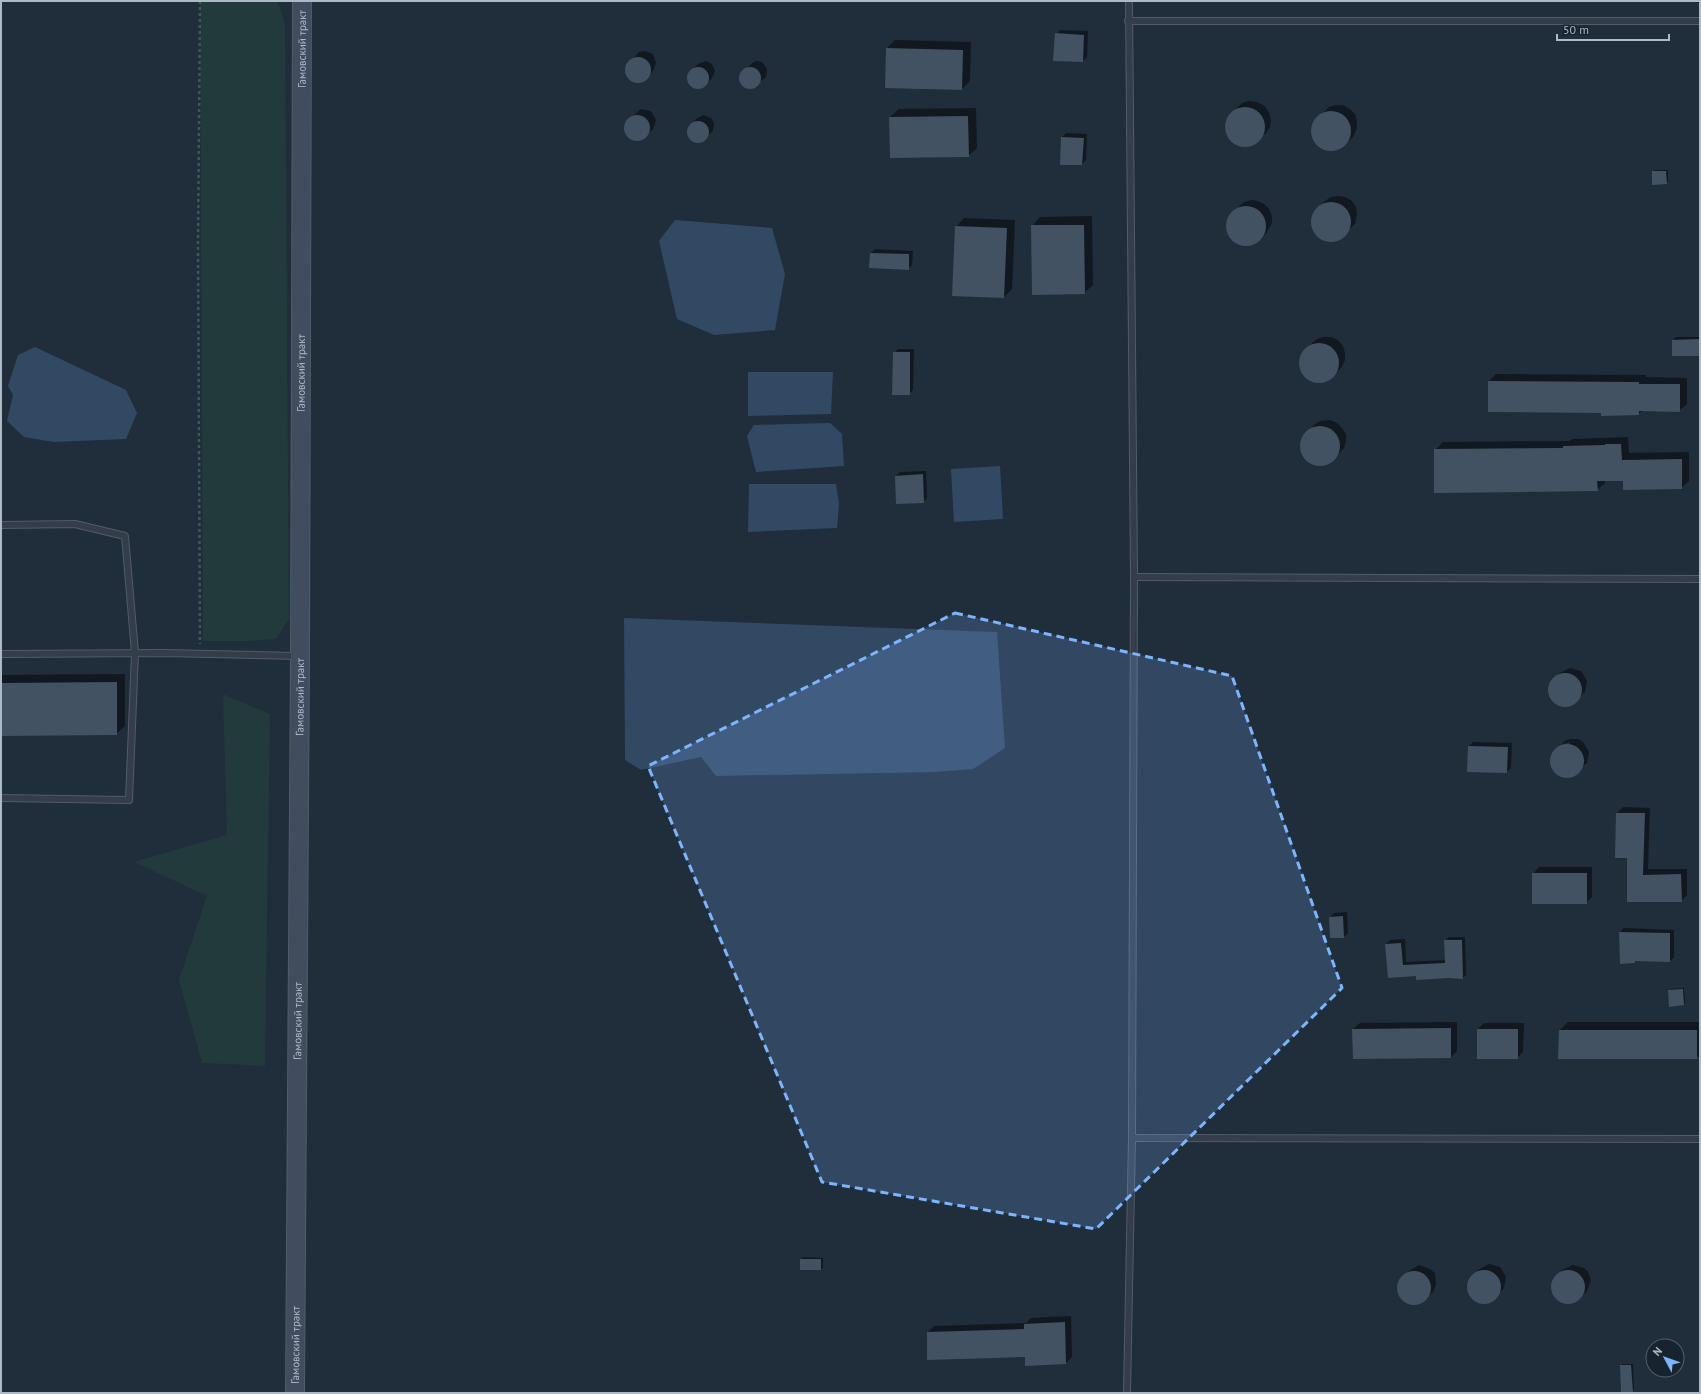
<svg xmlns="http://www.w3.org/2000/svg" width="1701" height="1394" font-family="'PT Sans',sans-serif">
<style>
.green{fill:#223a3c}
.water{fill:#324963}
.shadow{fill:#0007}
.building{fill:#425262}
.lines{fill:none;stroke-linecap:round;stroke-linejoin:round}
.lane-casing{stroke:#515c68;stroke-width:8}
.secondary-casing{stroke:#515c68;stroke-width:20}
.path{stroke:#405759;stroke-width:2.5;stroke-dasharray:3 3;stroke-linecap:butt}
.lane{stroke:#343e4b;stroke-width:6}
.secondary{stroke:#414d5e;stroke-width:18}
.marked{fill:#7cb5fe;fill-opacity:0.2;stroke:#7cb5fe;stroke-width:3;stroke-dasharray:8 5;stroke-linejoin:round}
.labels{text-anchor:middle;stroke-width:3;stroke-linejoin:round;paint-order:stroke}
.street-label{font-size:11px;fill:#aeb9c7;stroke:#19232f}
</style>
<rect width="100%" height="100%" fill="#202d3b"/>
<g class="green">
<path d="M200 1H276L280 8 285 25 289 619 276 639 248 641H203Z"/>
<path d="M223 694 270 714 265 1066 202 1063 179 980 207 896 134 862 227 835Z"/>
</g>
<g class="water">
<path d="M675 220 772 228 785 274 775 330 714 335 677 319 659 241Z"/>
<path d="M35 347 126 390 137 413 126 439 54 442 24 437 7 421 13 395 8 386 18 355Z"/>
<path d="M748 372H833L831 414 748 416Z"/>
<path d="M830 423 842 434 844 466 756 472 747 436 754 425Z"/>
<path d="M1000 466 1003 519 954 522 951 469Z"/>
<path d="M749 484H836L839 504 837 528 748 532Z"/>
<path d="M624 618 997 632 1005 748 973 769 934 772 716 776 701 757 641 770 625 760Z"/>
</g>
<g class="shadow">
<path d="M1060 30 1088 31 1087 57 1083 61 1056 34Z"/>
<path d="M895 40 971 42 970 81 962 89 887 48Z"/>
<path d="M645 51 653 54 656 63 653 71 647 78 639 82 631 79 626 71V67L639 52Z"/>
<path d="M706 61 712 64 715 71 712 78 706 84 699 88 691 85 688 78 691 70 698 64Z"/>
<path d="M755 61 762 62 767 69 766 77 752 88 745 87 740 80 742 72Z"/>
<path d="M1249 101 1257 102 1265 106 1269 113 1271 119 1270 127 1266 133 1253 144 1247 146 1237 145 1231 141 1227 135 1225 128 1226 121 1237 108 1242 103Z"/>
<path d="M1336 105H1343L1350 109 1355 114 1357 121V128L1353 137 1340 148 1334 150 1326 149 1320 146 1315 140 1312 132 1313 125 1324 112 1329 107Z"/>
<path d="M976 108 977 148 968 156 890 117 899 109Z"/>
<path d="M641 109 651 111 656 120 653 129 647 135 639 140 630 137 625 130 627 121Z"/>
<path d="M703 115 711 118 714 123 713 131 700 142 693 141 687 134 690 126 696 119Z"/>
<path d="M1066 133 1087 134 1086 160 1082 164H1061L1062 137Z"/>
<path d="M1655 170H1668V182L1666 183 1653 172Z"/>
<path d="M1338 196 1345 197 1352 201 1356 207 1357 214 1355 224 1340 239 1333 241 1324 240 1318 236 1313 229 1312 220 1314 213 1325 201 1331 197Z"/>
<path d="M1251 200 1258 201 1264 204 1269 209 1272 216V223L1267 232 1261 239 1253 244 1246 245 1239 244 1232 240 1228 234 1227 227 1228 220 1231 214 1244 202Z"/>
<path d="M1092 216 1093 285 1084 293 1032 226 1040 217Z"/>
<path d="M964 218 1015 220 1012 289 1004 297 956 227Z"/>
<path d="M875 249 913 251 912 265 908 269 871 253Z"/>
<path d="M1324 337H1331L1338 340 1343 346 1345 353V360L1341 368 1328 380 1321 382 1314 381 1308 378 1303 372 1300 363 1301 356 1312 343 1317 339Z"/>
<path d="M1676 337H1700V355L1673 340Z"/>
<path d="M898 349H914L913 390 909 394 894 353Z"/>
<path d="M1496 374 1646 375V377L1687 378V404L1679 411H1642L1638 414 1489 381Z"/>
<path d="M1330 420 1337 423 1342 428 1346 434V441L1344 448 1329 464 1320 466 1313 464 1307 460 1303 454 1301 447 1302 440 1314 425 1320 421Z"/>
<path d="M1628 437 1629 453 1689 452V481L1681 488 1624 480H1605V483L1597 490 1435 450 1443 442 1569 441 1572 439Z"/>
<path d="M926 471 927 498 923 502 897 503 896 476 900 472Z"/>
<path d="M1570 668 1581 671 1587 681 1585 692 1572 704 1567 706 1556 703 1551 698 1549 691 1553 680 1560 673Z"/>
<path d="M125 674V726L116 734 1 735V675Z"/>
<path d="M1572 739H1578L1583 742 1589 752 1587 763 1570 777H1564L1557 774 1553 769 1551 762 1555 751 1559 747 1570 744 1569 742 1561 745 1566 740Z"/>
<path d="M1473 742 1512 743 1511 768 1507 772 1469 746Z"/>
<path d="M1623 807 1650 808 1648 869H1687V895L1681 901H1628V857L1617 813Z"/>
<path d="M1539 867H1592V897L1586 903 1533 874Z"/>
<path d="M1347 912 1348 933 1344 937H1331L1330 917 1334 913Z"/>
<path d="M1624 928 1674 930V957L1670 961H1636L1635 962 1620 932Z"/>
<path d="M1449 937H1465L1466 975 1463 978 1417 975 1389 977 1386 944 1390 940 1405 939 1406 962 1446 960 1445 941Z"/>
<path d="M1684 988 1685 1003 1683 1005 1669 991 1671 989Z"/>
<path d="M1457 1022V1051L1451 1057 1353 1029 1360 1023Z"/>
<path d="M1568 1022H1700V1055L1696 1058 1560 1030Z"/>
<path d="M1484 1023H1524L1523 1052 1517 1058 1478 1029Z"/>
<path d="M803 1257 823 1258V1268L821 1269H801V1259Z"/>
<path d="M1489 1264 1500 1267 1506 1277 1504 1288 1491 1301 1486 1302 1474 1299 1470 1294 1468 1287 1472 1276 1478 1270Z"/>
<path d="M1419 1265 1430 1269 1435 1273 1436 1285 1433 1292 1426 1298 1416 1304 1405 1301 1398 1290 1399 1283 1402 1278 1409 1271Z"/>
<path d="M1573 1265 1584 1268 1588 1272 1591 1280 1587 1291 1580 1298 1570 1303 1558 1300 1552 1290 1553 1282 1556 1277 1562 1270Z"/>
<path d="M1071 1316 1072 1357 1066 1363 1026 1356 928 1359V1332L934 1326 1026 1323 1031 1318Z"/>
<path d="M1622 1364H1633L1634 1390 1632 1391 1621 1366Z"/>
<path d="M874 1392H886V1393H873Z"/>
</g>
<g class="building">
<path d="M1055 33 1084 35 1083 62 1053 61Z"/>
<path d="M886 48 963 50 962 90 885 88Z"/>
<circle cx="638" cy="70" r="13"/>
<circle cx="750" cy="78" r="11"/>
<circle cx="698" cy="78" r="11"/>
<circle cx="1245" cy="127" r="20"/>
<circle cx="1331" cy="131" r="20"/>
<circle cx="637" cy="128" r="13"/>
<path d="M968 116 969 157 890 158 889 117Z"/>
<circle cx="698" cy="132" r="11"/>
<path d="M1061 137 1084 138 1082 165H1060Z"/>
<path d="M1652 171H1666L1667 184 1652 185Z"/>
<circle cx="1331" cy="222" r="20"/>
<circle cx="1246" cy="226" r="20"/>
<path d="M1031 225H1084L1085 294 1032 295Z"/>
<path d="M955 226 1007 228 1004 298 952 296Z"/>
<path d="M870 253 909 254V270L869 268Z"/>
<path d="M1700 339V356H1672V340Z"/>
<circle cx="1319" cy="363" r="20"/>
<path d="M893 352H910V395H892Z"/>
<path d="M1488 381 1639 382V384H1680V412L1639 411V415L1601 416V413L1488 412Z"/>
<circle cx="1320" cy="446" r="20"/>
<path d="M1605 444H1621L1622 460 1682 459V489L1623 490V481H1597L1598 491 1434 493V449L1563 448V446L1605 445Z"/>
<path d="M923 474 924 503 896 504 895 476Z"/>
<circle cx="1565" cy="690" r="17"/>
<path d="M117 682V735L1 736V683Z"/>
<circle cx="1567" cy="761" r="17"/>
<path d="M1468 746 1508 747 1507 773 1467 772Z"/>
<path d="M1616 813H1645L1643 875 1681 874 1682 902H1627V858H1615Z"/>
<rect x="1532" y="873" width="55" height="31"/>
<path d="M1343 916 1344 938H1330L1329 917Z"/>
<path d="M1619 932 1670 933V962L1635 961V963L1620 964Z"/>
<path d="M1444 940H1462L1463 979 1449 978 1416 980V976L1388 978 1385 944 1401 943 1403 965 1445 963Z"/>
<path d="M1683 989 1684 1005 1669 1007 1668 990Z"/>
<path d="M1451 1028V1058L1353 1059 1352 1029Z"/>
<rect x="1477" y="1029" width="41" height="30"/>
<path d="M1559 1030H1697V1059H1558Z"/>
<rect x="800" y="1259" width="21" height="11"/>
<circle cx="1484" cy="1287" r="17"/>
<circle cx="1568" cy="1287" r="17"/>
<circle cx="1414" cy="1288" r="17"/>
<path d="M1065 1322 1066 1364 1025 1366V1357L927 1360V1332L1024 1329V1324Z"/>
<path d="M1620 1365H1631L1633 1392 1621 1393Z"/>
</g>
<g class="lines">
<defs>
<g id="lane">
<path d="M1128 21H1700"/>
<path d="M1 525 75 524 125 536 135 653 129 800 1 798"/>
<path d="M1134 577 1700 579"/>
<path d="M1 654 164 653 299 656"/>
<path d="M1132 1138 1700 1139"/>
<path d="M1127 1393 1132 1138 1134 577 1129 1"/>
</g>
<g id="secondary">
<path id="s1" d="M295 1393 300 656 302 1"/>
</g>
</defs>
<use href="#lane" class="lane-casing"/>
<use href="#secondary" class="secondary-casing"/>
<path class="path" d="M200 1 198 246 200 644"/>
<use href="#lane" class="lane"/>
<use href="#secondary" class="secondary"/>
</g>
<path class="marked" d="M955 613 1232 676 1342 988 1096 1229 822 1182 648 766Z"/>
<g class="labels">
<g class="street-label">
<text dy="4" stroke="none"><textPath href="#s1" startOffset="1344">Гамовский тракт</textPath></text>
<text dy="4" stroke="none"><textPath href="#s1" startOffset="1020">Гамовский тракт</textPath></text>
<text dy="4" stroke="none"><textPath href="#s1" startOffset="696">Гамовский тракт</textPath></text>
<text dy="4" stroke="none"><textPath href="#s1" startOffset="372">Гамовский тракт</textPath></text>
<text dy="4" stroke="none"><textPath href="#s1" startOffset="48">Гамовский тракт</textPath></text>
</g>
</g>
<rect width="1701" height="1394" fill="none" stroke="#aeb9c7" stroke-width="4"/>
<g transform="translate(1665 1358) rotate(311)"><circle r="19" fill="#19232f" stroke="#555f6c"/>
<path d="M0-3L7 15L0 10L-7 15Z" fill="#7cb5fe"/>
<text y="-6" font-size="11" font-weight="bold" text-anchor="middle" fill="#aeb9c7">N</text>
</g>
<path d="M1557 34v6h112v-6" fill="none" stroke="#aeb9c7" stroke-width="2"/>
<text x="1563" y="34" font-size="12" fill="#aeb9c7" stroke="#19232f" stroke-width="3" paint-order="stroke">50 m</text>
</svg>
